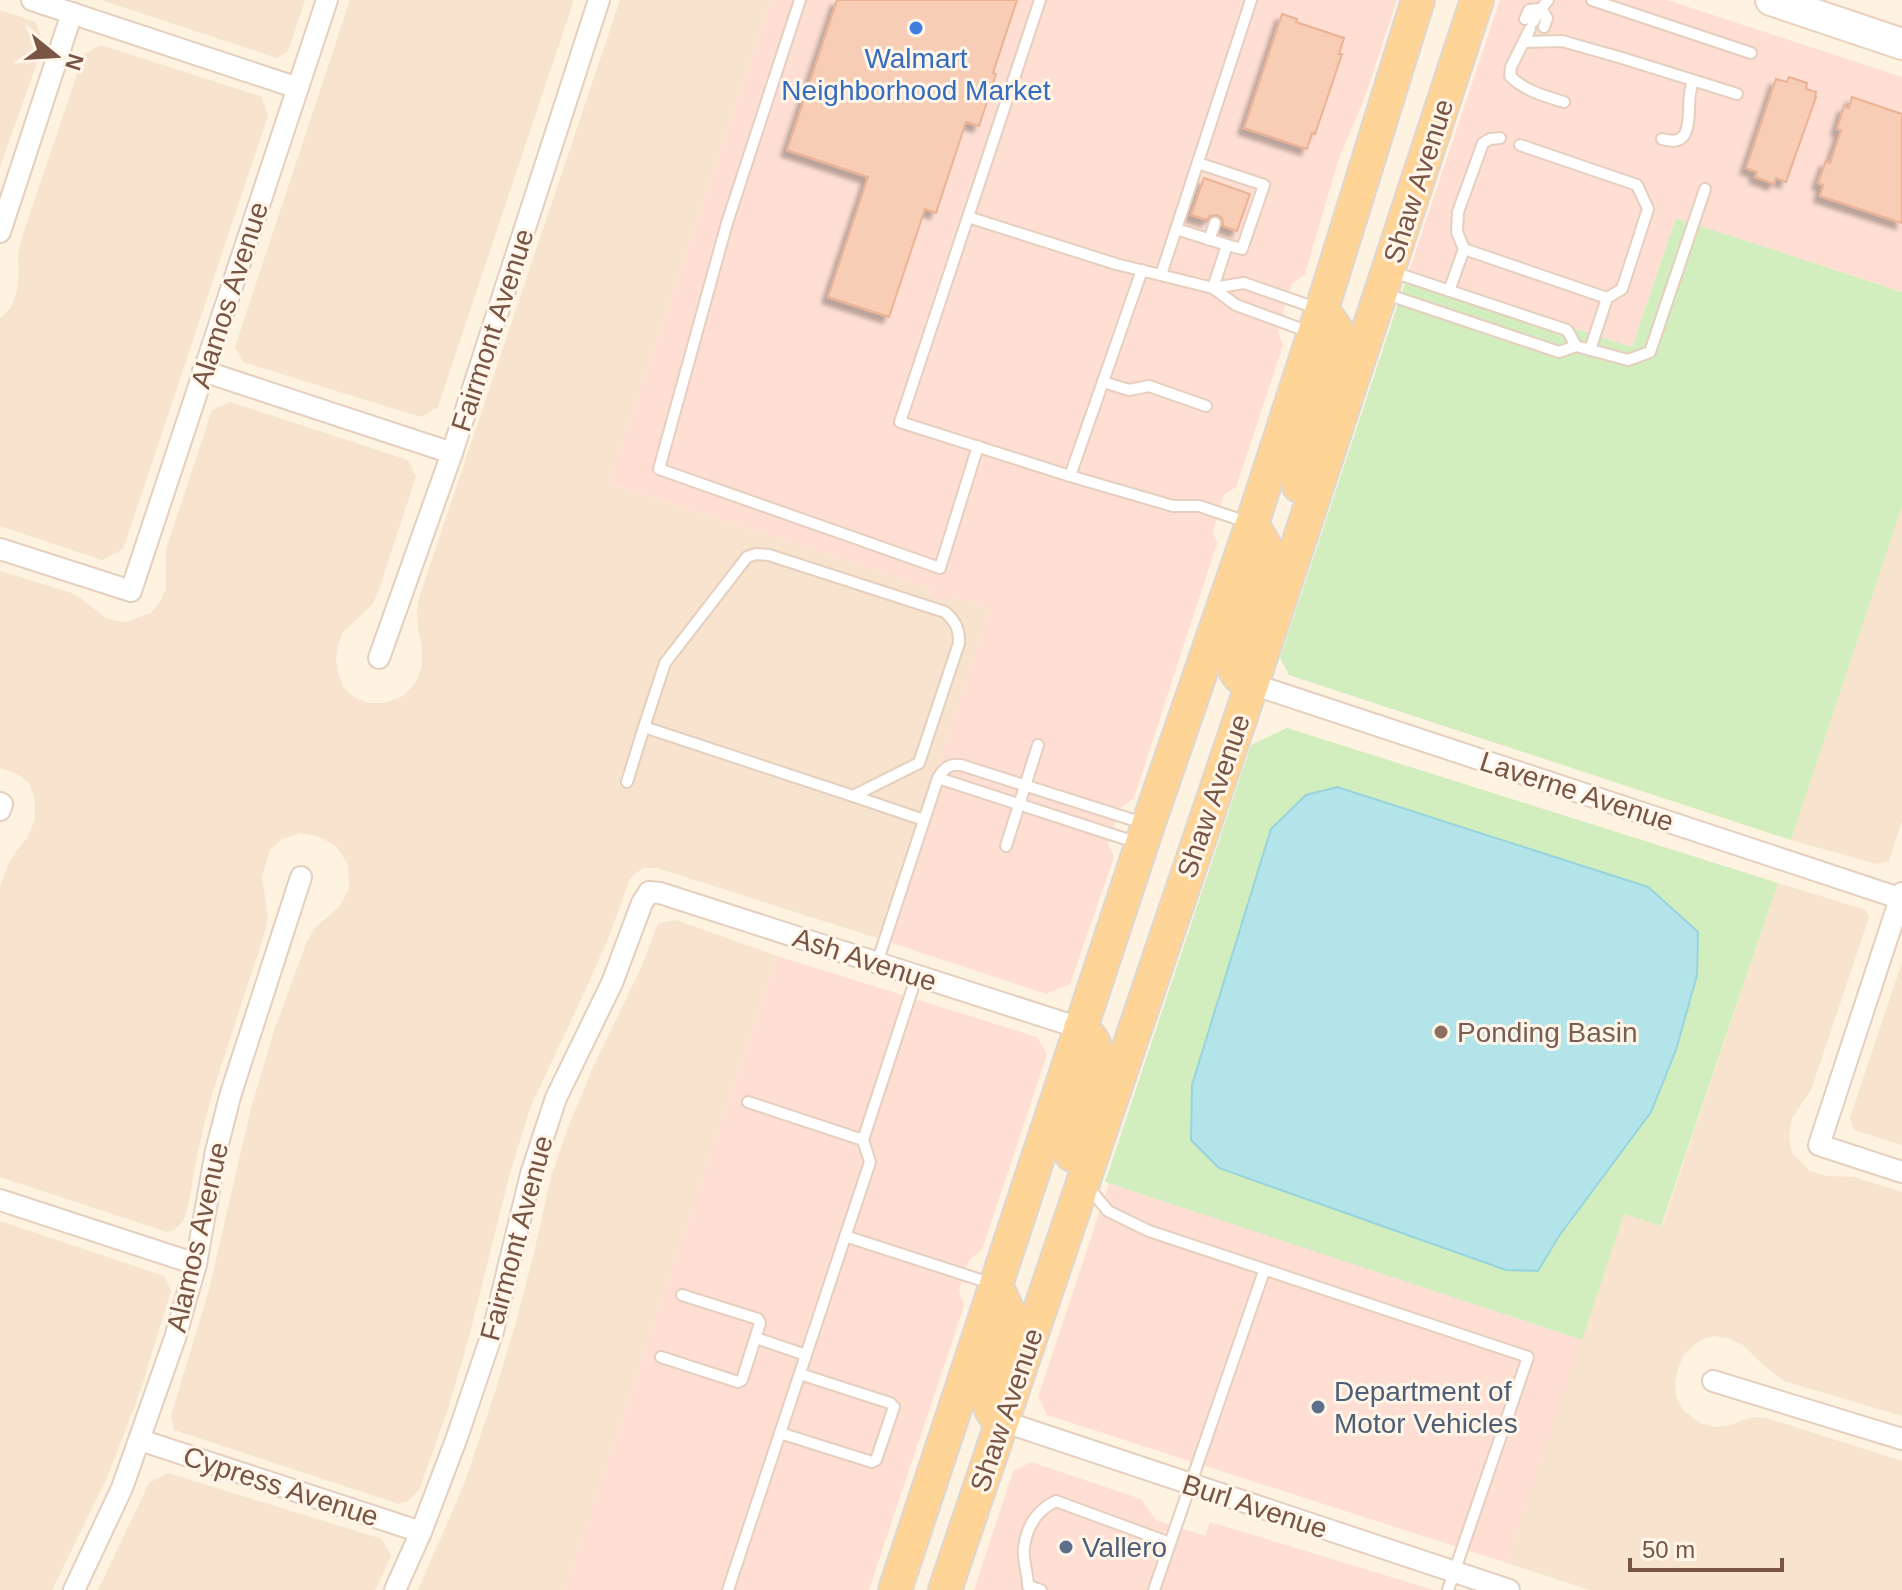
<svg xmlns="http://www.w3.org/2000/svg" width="1902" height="1590" font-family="Arial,sans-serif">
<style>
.residential{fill:#f7e3ce}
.commercial{fill:#ffdfd4}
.green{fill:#d2edbe}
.water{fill:#b3e4ea;stroke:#98d4dd;stroke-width:2}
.building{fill:#f7cdb5;stroke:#ebb294;stroke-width:2;filter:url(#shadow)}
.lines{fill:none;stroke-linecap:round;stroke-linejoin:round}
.lane-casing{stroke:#e5cfbe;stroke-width:14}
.street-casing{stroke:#e5cfbe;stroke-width:24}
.secondary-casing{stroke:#ebd0bb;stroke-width:34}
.primary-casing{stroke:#dfd6d2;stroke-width:36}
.lane{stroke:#fff;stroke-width:10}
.street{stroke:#fff;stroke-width:20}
.secondary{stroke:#fff;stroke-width:30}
.primary{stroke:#ffd597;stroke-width:32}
.shop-dot{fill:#3f7fe0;stroke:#fff6e9;stroke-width:3}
.education-dot{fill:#8d6e63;stroke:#fff6e9;stroke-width:3}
.service-dot{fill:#5c6f8a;stroke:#fff6e9;stroke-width:3}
.labels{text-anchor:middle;stroke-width:6;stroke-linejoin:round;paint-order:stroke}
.shop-label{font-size:28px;fill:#366cbe;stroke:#fff6e9}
.street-label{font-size:28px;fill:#785545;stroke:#fff6e9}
.education-label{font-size:28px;fill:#785e54;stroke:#fff6e9;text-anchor:start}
.service-label{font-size:28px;fill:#4e5e75;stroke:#fff6e9;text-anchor:start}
</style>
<defs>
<filter id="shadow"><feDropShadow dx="-6" dy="6" stdDeviation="2" flood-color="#0004"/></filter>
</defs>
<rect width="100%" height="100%" fill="#fef2e0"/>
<g class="residential">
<path d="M101 0H305L288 51 277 58Z"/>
<path d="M350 0H574L438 407 421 417 243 362 235 347Z"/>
<path d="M620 0H771L609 483 931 589 929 595H949L990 609 880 939 657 868H644L634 874 629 881 610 934 589 982 530 1108 510 1173 467 1344 447 1412 419 1490 408 1501 399 1504 174 1430 171 1416 209 1290 251 1108 274 1031 307 941 315 928 340 906 349 889 348 865 337 847 320 837 300 833 282 839 270 850 262 877 268 917 265 932 212 1094 198 1151 188 1207 183 1221 174 1230 167 1232 0 1177V887L8 865 17 850 27 838 35 820V799L29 783 18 774 0 768V571L69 592 79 597 106 618 116 621 127 622 151 613 159 603 166 589V549L212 410 230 402 408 460 416 477 379 589 373 604 343 632 338 644 336 658 338 673 344 688 354 697 367 703H384L403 696 416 682 422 665V648L418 628 417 612 419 598Z"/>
<path d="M0 10 35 22 44 43 0 167Z"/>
<path d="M101 45 262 97 268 116 123 549 102 560 0 526V318L10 309 17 292 19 272 18 257 21 240 84 54Z"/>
<path d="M1902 506V820L1889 861 1877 864 1791 840Z"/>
<path d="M1778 883 1866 910 1869 917 1811 1090 1792 1118 1789 1136 1792 1153 1810 1171 1827 1176 1854 1177 1902 1192V1416L1784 1381 1762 1364 1743 1345 1728 1338 1712 1336 1699 1341 1684 1354 1678 1368 1675 1381 1676 1396 1683 1410 1700 1423 1716 1427 1732 1425 1743 1420 1757 1417 1770 1419 1902 1461V1590H1590L1507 1563 1624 1214 1662 1226Z"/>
<path d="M676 920 777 956 565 1590H418L465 1482 495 1392 516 1322 534 1253 551 1177 567 1130 594 1065 641 968 658 923Z"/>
<path d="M1902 962V1145L1854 1130 1850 1118Z"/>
<path d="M0 1221 164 1276 171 1291 140 1392 106 1480 52 1590H0Z"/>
<path d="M168 1473 382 1539 391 1556 375 1590H98L149 1483Z"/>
</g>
<g class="commercial">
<path d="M771 0H1397L1365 97 1339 158 1305 274 1292 284 1278 330 1283 345 1236 487 1224 495 1221 504 1213 531 1217 543 1134 798 1120 808 1108 844 1114 857 1070 984 1046 994 880 939 990 609 949 595 947 601 929 596 931 589 609 483Z"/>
<path d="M1500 0H1667L1902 77V292L1676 218 1632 347 1408 274Z"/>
<path d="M777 956 1037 1037 1047 1054 982 1250 969 1260 959 1290 964 1306 869 1590H565Z"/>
<path d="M1109 1183 1582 1340 1507 1563 1047 1415 1038 1397Z"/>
<path d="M1031 1462 1141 1499 1156 1520 1205 1536 1210 1522 1434 1590H974L1013 1471Z"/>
</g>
<g class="green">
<path d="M1676 218 1902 292V506L1791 840 1289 675 1280 658 1408 274 1632 347Z"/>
<path d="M1287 728 1778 883 1661 1226 1624 1214 1582 1340 1105 1182 1251 745Z"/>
</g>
<path class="water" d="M1337 787 1648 887 1698 932 1697 975 1676 1050 1651 1112 1559 1236 1538 1271 1506 1270 1219 1168 1191 1140 1192 1085 1271 829 1306 795Z"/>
<g class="building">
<path d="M837 0H1017L993 73 996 74 979 126 966 122 936 213 925 209 889 317 828 297 868 177 787 150Z"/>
<path d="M1282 14 1297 19 1296 22 1344 38 1339 54H1342L1333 81 1315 134 1312 133 1307 149 1244 128Z"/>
<path d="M1789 77 1807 83 1806 89 1816 92 1815 97H1816L1786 182 1776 178 1774 184 1755 177 1757 172 1746 168 1776 79 1787 82Z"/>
<path d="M1852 97 1902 114V223L1820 196 1823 185 1818 183 1826 161 1830 163 1841 130 1837 129 1844 106 1849 108Z"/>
<path d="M1204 178 1250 194 1237 231 1223 226 1222 218 1217 215 1210 216 1207 220 1191 215Z"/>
</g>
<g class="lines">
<defs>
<g id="lane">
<path d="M800 0 727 223 659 469 940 568 978 446"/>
<path d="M1592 0 1751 53"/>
<path d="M1541 9 1547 18 1544 27"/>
<path d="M1525 19 1529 10 1541 9"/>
<path d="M1533 22 1541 9 1548 0"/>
<path d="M1530 29 1511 67 1510 76C1525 91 1544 96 1564 102"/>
<path d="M1524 42 1562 41 1622 58 1737 94"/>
<path d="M1662 139C1695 149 1687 114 1690 94 1690 90 1692 86 1693 81"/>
<path d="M1198 163 1264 185 1242 249 1227 245 1213 288 1116 264 968 217 900 422 1070 476 1173 506H1199L1250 523"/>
<path d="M968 217 1040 0"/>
<path d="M1176 229 1227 245"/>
<path d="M1209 240 1215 223"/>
<path d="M1464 249 1607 298 1622 289 1648 209 1637 185 1520 145"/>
<path d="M1393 272 1567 330 1576 346"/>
<path d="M1161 275 1251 0"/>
<path d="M1449 291 1464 249 1457 232 1458 212 1483 143 1490 139 1500 138"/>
<path d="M1383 293 1559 352 1576 346 1628 360 1650 352 1705 189"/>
<path d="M1312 333 1236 305 1213 288 1244 283 1316 308"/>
<path d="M1590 350 1607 298"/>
<path d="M1103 382 1129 390 1149 386 1206 406"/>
<path d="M1070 476 1142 270"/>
<path d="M756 554 769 555 945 612C956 622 959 628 959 643L919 763 853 796 644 727 665 663 747 557Z"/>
<path d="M938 778 1138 843"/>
<path d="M627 782 644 727"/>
<path d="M853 796 924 820"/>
<path d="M1006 846 1038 745"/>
<path d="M877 963 938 778C944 768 949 764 961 765L1146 824"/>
<path d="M748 1102 863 1140"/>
<path d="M1089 1188 1108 1211 1149 1231 1528 1357 1448 1590"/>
<path d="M845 1236 990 1283"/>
<path d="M756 1338 806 1355"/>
<path d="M661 1357 738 1382 742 1380 760 1323 758 1319 682 1295"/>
<path d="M780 1433 872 1462 876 1460 894 1407 890 1403 800 1374"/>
<path d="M728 1590 870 1162 863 1140 917 975"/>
<path d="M1041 1590 1028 1586C1028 1573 1022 1559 1024 1547 1027 1526 1037 1510 1056 1501L1170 1543"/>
<path d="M1154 1590 1264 1271"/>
</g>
<g id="street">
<path d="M32 0 298 88"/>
<path d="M0 232 72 13"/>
<path d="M203 371 452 453"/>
<path d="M0 549 131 591 327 0"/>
<path d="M379 658 452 453 599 0"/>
<path d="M1252 684 1902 899"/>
<path d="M0 803 2 804 0 810"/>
<path d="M1902 893 1819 1145 1902 1172"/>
<path d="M0 1200 196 1264"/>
<path d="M1713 1381 1902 1439"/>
<path d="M1002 1421 1509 1590"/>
<path d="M140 1440 421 1532"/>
<path d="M74 1590 122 1488 175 1338 196 1264 216 1151 231 1093 301 877"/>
<path d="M395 1590 421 1532 456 1440 493 1331 531 1174 556 1098 612 983 642 903 649 892 660 893 1080 1028"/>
</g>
<path id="secondary" d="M1771 0 1902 44"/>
<g id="primary">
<path d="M1299 486 1303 459 1338 343 1336 329 1322 309"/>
<path d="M1252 684C1238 678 1233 673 1234 658L1269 553 1252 524"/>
<path d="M1072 1155 1070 1151 1097 1065C1098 1048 1094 1038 1080 1028"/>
<path d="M996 1417C992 1412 989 1407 988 1400 987 1383 1006 1338 1012 1320L996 1285"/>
<path d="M895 1590 1148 825 1252 524 1322 309 1418 0"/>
<path d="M945 1590 1252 684 1477 0"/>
</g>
</defs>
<use href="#lane" class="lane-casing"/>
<use href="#street" class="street-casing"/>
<use href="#secondary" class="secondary-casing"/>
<use href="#primary" class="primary-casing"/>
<use href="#lane" class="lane"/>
<use href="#street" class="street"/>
<use href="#secondary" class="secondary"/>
<use href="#primary" class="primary"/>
</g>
<circle class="shop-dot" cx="916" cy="28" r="8"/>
<circle class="education-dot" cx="1441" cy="1032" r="8"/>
<g class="service-dot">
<circle cx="1318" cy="1407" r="8"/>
<circle cx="1066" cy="1547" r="8"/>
</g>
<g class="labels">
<g class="shop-label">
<text x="916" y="68">Walmart<tspan x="916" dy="32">Neighborhood Market</tspan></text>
</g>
<g class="street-label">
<text transform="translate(1418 181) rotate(-72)" y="10">Shaw Avenue</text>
<text transform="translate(229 295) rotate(-72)" y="10">Alamos Avenue</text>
<text transform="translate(492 330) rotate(-72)" y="10">Fairmont Avenue</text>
<text transform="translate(1577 791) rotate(18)" y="10">Laverne Avenue</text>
<text transform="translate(1213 796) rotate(-71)" y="10">Shaw Avenue</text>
<text transform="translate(865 959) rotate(18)" y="10">Ash Avenue</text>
<text transform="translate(197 1237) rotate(-77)" y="10">Alamos Avenue</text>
<text transform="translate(516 1238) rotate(-75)" y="10">Fairmont Avenue</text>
<text transform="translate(1006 1410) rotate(-71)" y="10">Shaw Avenue</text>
<text transform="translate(281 1486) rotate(18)" y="10">Cypress Avenue</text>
<text transform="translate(1255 1506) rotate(18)" y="10">Burl Avenue</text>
</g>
<g class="education-label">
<text x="1457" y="1042">Ponding Basin</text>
</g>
<g class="service-label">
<text x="1334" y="1401">Department of<tspan x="1334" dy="32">Motor Vehicles</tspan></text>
<text x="1082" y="1557">Vallero</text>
</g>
</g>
<g transform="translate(56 56) rotate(108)" stroke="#fff6e9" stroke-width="6" paint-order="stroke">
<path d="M0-6L14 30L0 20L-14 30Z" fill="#785545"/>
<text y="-12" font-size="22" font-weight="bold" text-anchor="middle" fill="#785545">N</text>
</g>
<path d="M1630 1558v12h152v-12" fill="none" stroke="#785545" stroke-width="4"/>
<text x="1642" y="1558" font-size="24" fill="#785545" stroke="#fff6e9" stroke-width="6" paint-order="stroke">50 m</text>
</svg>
